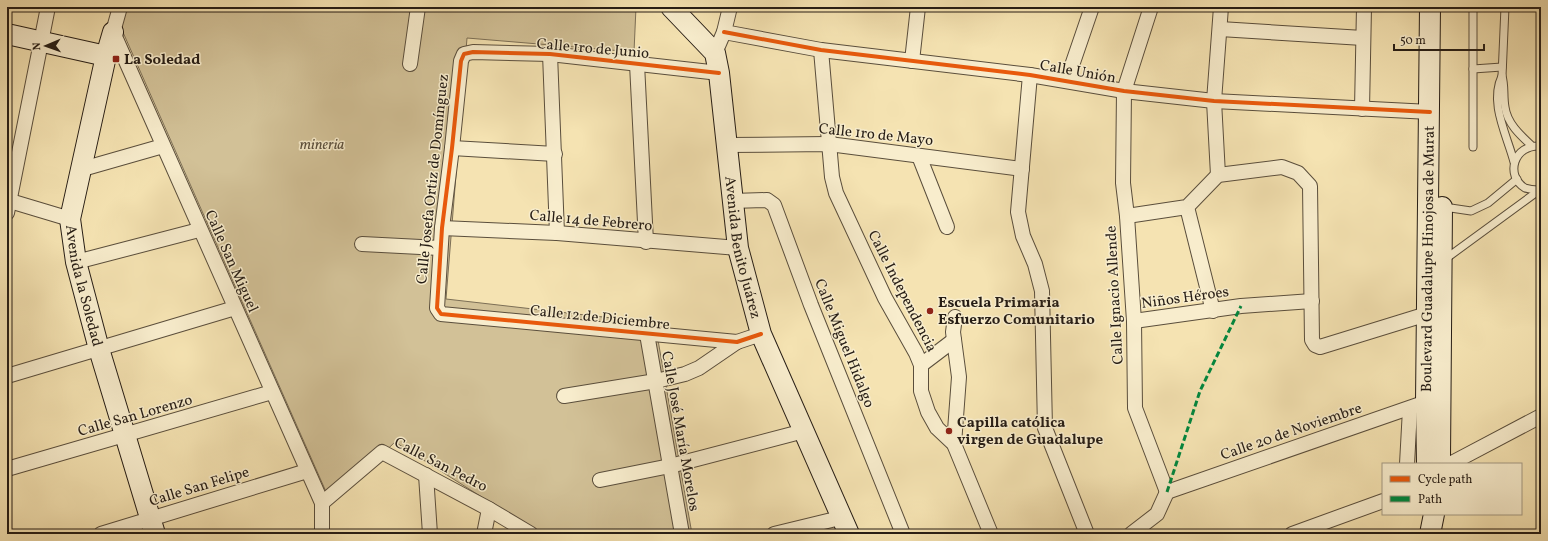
<svg xmlns="http://www.w3.org/2000/svg" width="1548" height="541" font-family="Vollkorn,serif">
<style>
.green{fill:#d2c197;stroke:#7c6f56}
.lines{fill:none;stroke-linecap:round;stroke-linejoin:round}
.lane-casing{stroke:#5a4e3c;stroke-width:9}
.street-casing{stroke:#5a4e3c;stroke-width:16}
.secondary-casing{stroke:#261d15;stroke-width:22}
.lane{stroke:#f8edcd;stroke-width:7}
.street{stroke:#f8edcd;stroke-width:14}
.secondary{stroke:#f8edcd;stroke-width:20}
.quiet{stroke:#00873e;stroke-width:3;stroke-dasharray:6 3;stroke-linecap:butt}
.cycleway-casing{stroke:#f8edcd;stroke-width:6}
.cycleway{stroke:#e8590c;stroke-width:4}
.poi-dot{fill:#8f2418;stroke:#f8edcd;stroke-width:1.5}
.labels{text-anchor:middle;stroke-width:3;stroke-linejoin:round;paint-order:stroke}
.street-label{font-size:15px;fill:#261d15;stroke:#f8edcd}
.poi-label{font-size:15px;font-weight:bold;fill:#261d15;stroke:#f8edcd;text-anchor:start}
.park-label{font-size:15px;font-style:italic;fill:#5a4e3c;stroke:#f8edcd}
</style>
<rect width="100%" height="100%" fill="#f5e3b2"/>
<filter id="stains"><feTurbulence type="fractalNoise" baseFrequency=".005" numOctaves="4"/><feColorMatrix values="0 0 0 0 .2 0 0 0 0 .09 0 0 0 0 .02 0 0 0 .5 -.17"/></filter>
<radialGradient id="worn" r=".72"><stop offset=".6" stop-color="#630" stop-opacity="0"/><stop offset="1" stop-color="#630" stop-opacity=".3"/></radialGradient>
<path class="green" d="M122 7H636L634 52 467 38 446 299 655 323 692 534H540L395 442 331 503 118 21Z"/>
<g class="lines">
<defs>
<g id="lane">
<path d="M1473 7V147"/>
<path d="M1505 7 1502 76C1505 86 1503 96 1505 107 1507 123 1520 135 1531 145"/>
<path d="M1473 69 1502 67"/>
<path d="M1502 76C1489 103 1507 135 1514 162"/>
<path d="M1538 190C1534 190 1528 189 1525 188 1505 176 1513 144 1541 146"/>
<path d="M1444 207 1471 211 1488 203 1517 179"/>
<path d="M1444 260 1541 189"/>
</g>
<g id="street">
<path d="M120 7 113 32 322 503V534"/>
<path d="M1151 7 1124 91 1123 183 1127 216 1134 321 1135 408 1167 492"/>
<path d="M1220 29 1363 38"/>
<path d="M724 32 821 50 1030 75 1124 91 1214 101 1430 112"/>
<path d="M821 50 832 177 836 193 885 298 916 353 921 365V391L928 412 937 428 954 444 991 534"/>
<path d="M715 53 724 32 730 7"/>
<path d="M550 54 557 233"/>
<path d="M912 61 918 7"/>
<path d="M410 64 418 7"/>
<path d="M637 64 646 242"/>
<path d="M719 73 550 54 473 52 464 54 461 61 452 148 442 228 437 308 441 314 737 342 761 334"/>
<path d="M1030 75 1018 212 1023 236 1035 264 1042 291 1045 428 1087 534"/>
<path d="M1067 80 1092 7"/>
<path d="M1362 109 1364 7"/>
<path d="M726 145 829 144 1022 169"/>
<path d="M452 148 555 154"/>
<path d="M919 156 947 227"/>
<path d="M79 170 163 146"/>
<path d="M1218 175 1214 101 1221 7"/>
<path d="M10 201 70 219"/>
<path d="M732 201 767 200 774 205 811 305 903 534"/>
<path d="M1187 207 1213 311"/>
<path d="M7 213 48 7"/>
<path d="M1127 216 1187 207 1218 175 1282 167 1298 173 1310 186 1312 340 1315 345 1320 347 1427 314"/>
<path d="M442 228 557 233 738 248"/>
<path d="M362 244 440 248"/>
<path d="M76 262 199 230"/>
<path d="M1134 321 1241 306 1312 301"/>
<path d="M647 334 682 534"/>
<path d="M921 365 954 340"/>
<path d="M7 376 235 308"/>
<path d="M564 396 656 381 685 374 699 368 737 342"/>
<path d="M954 444 959 377 953 332 955 317"/>
<path d="M1407 464 1410 409"/>
<path d="M1450 464 1541 416"/>
<path d="M7 469 272 392"/>
<path d="M426 475 430 534"/>
<path d="M600 480 670 466 804 431"/>
<path d="M1167 492 1426 402"/>
<path d="M322 503 382 452 489 509 531 534"/>
<path d="M101 534 307 471"/>
<path d="M484 534 489 509"/>
<path d="M774 534 844 517"/>
<path d="M1131 534 1157 514 1167 492"/>
<path d="M1292 534 1383 501"/>
</g>
<g id="secondary">
<path id="s1" d="M671 7 715 53 719 73 738 248 761 334 849 534"/>
<path id="s2" d="M113 32 106 56 70 219 76 262 99 349 155 534"/>
<path d="M7 34 106 56"/>
<path d="M1440 459 1442 207"/>
<path id="s3" d="M1427 464 1426 402 1430 7"/>
<path d="M1430 534 1434 514"/>
</g>
</defs>
<use href="#lane" class="lane-casing"/>
<use href="#street" class="street-casing"/>
<use href="#secondary" class="secondary-casing"/>
<use href="#lane" class="lane"/>
<use href="#street" class="street"/>
<use href="#secondary" class="secondary"/>
<path class="quiet" d="M1167 492 1200 391 1241 306"/>
<defs>
<g id="cycleway">
<path d="M724 32 821 50 1030 75 1124 91 1214 101 1430 112"/>
<path d="M719 73 550 54 473 52 464 54 461 61 452 148 442 228 437 308 441 314 737 342 761 334"/>
</g>
</defs>
<use href="#cycleway" class="cycleway-casing"/>
<use href="#cycleway" class="cycleway"/>
</g>
<g class="poi-dot">
<rect x="112" y="55" width="8" height="8" rx="2"/>
<circle cx="930" cy="311" r="4"/>
<circle cx="949" cy="431" r="4"/>
</g>
<g class="labels">
<g class="street-label">
<text transform="translate(593 48) rotate(5)" y="5">Calle 1ro de Junio</text>
<text transform="translate(1078 71) rotate(10)" y="5">Calle Unión</text>
<text transform="translate(876 134) rotate(6)" y="5">Calle 1ro de Mayo</text>
<text transform="translate(432 179) rotate(-84)" y="5">Calle Josefa Ortiz de Domínguez</text>
<text transform="translate(591 220) rotate(5)" y="5">Calle 14 de Febrero</text>
<text dy="5" stroke="none"><textPath href="#s1" startOffset="260">Avenida Benito Juárez</textPath></text>
<text dy="5" stroke="none"><textPath href="#s3" startOffset="205">Boulevard Guadalupe Hinojosa de Murat</textPath></text>
<text transform="translate(232 261) rotate(66)" y="5">Calle San Miguel</text>
<text dy="5" stroke="none"><textPath href="#s2" startOffset="260">Avenida la Soledad</textPath></text>
<text transform="translate(903 291) rotate(63)" y="5">Calle Independencia</text>
<text transform="translate(1114 295) rotate(-93)" y="5">Calle Ignacio Allende</text>
<text transform="translate(1185 297) rotate(-8)" y="5">Niños Héroes</text>
<text transform="translate(600 317) rotate(6)" y="5">Calle 12 de Diciembre</text>
<text transform="translate(845 343) rotate(68)" y="5">Calle Miguel Hidalgo</text>
<text transform="translate(135 415) rotate(-16)" y="5">Calle San Lorenzo</text>
<text transform="translate(681 431) rotate(80)" y="5">Calle José María Morelos</text>
<text transform="translate(1291 431) rotate(-19)" y="5">Calle 20 de Noviembre</text>
<text transform="translate(441 464) rotate(27)" y="5">Calle San Pedro</text>
<text transform="translate(199 486) rotate(-17)" y="5">Calle San Felipe</text>
</g>
<g class="poi-label">
<text x="124" y="64">La Soledad</text>
<text x="938" y="307">Escuela Primaria<tspan x="938" dy="17">Esfuerzo Comunitario</tspan></text>
<text x="957" y="427">Capilla católica<tspan x="957" dy="17">virgen de Guadalupe</tspan></text>
</g>
<g class="park-label">
<text x="322" y="149">mineria</text>
</g>
</g>
<rect width="1548" height="541" fill="none" stroke="#f5e3b2" stroke-width="24"/>
<rect x="8" y="8" width="1532" height="525" fill="none" stroke="#261d15" stroke-width="2"/>
<rect x="12" y="12" width="1524" height="517" fill="none" stroke="#261d15"/>
<rect x="1382" y="463" width="140" height="52" fill="#f8edcd" stroke="#a49a83"/>
<rect x="1390" y="476" width="20" height="6" fill="#e8590c" stroke="#a49a83"/>
<text x="1418" y="483" font-size="12" fill="#261d15">Cycle path</text>
<rect x="1390" y="496" width="20" height="6" fill="#00873e" stroke="#a49a83"/>
<text x="1418" y="503" font-size="12" fill="#261d15">Path</text>
<g transform="translate(46 46) rotate(268)" stroke="#f8edcd" stroke-width="3" paint-order="stroke">
<path d="M0-3L7 15L0 10L-7 15Z" fill="#261d15"/>
<text y="-6" font-size="11" font-weight="bold" text-anchor="middle" fill="#261d15">N</text>
</g>
<path d="M1394 44v6h90v-6" fill="none" stroke="#261d15" stroke-width="2"/>
<text x="1400" y="44" font-size="12" fill="#261d15" stroke="#f8edcd" stroke-width="3" paint-order="stroke">50 m</text>
<rect width="100%" height="100%" filter="url(#stains)"/>
<rect width="100%" height="100%" fill="url(#worn)"/>
</svg>
